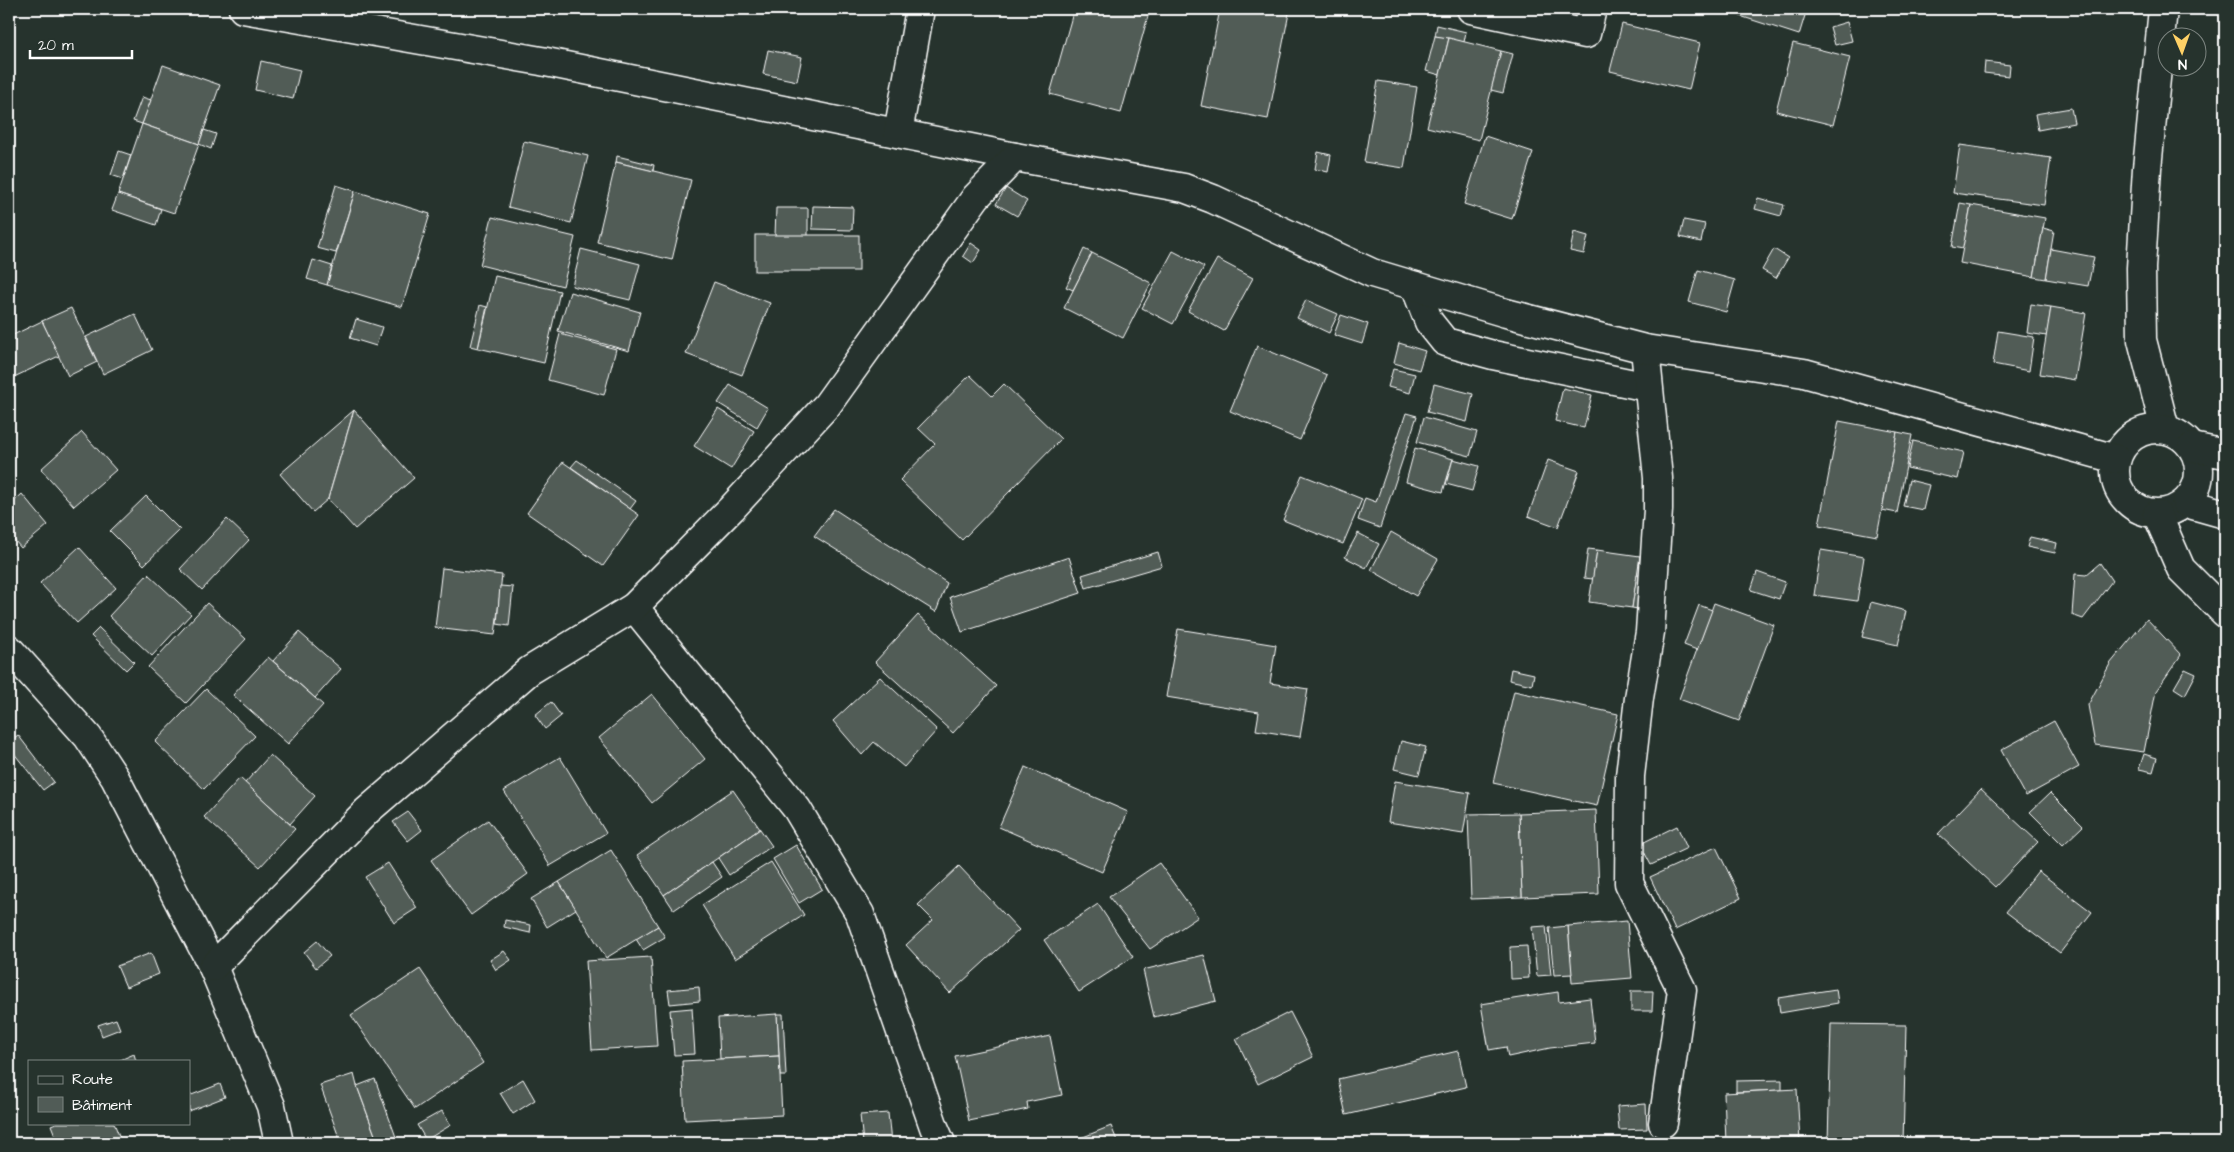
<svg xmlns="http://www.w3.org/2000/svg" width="2234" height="1152" font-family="'Architects Daughter',sans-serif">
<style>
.building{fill:#515c57;stroke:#fff}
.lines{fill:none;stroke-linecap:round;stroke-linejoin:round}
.minor-casing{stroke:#fff;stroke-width:31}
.minor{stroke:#26332d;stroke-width:28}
</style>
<rect width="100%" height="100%" fill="#26332d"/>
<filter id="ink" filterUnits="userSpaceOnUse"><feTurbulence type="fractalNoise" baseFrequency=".02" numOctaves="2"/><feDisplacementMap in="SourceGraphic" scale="10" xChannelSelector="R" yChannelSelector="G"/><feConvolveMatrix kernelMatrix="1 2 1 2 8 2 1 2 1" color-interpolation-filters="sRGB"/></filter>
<g filter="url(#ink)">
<g class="building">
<path d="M1074 9H1150L1121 113 1050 94Z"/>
<path d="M1220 9H1265L1289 13 1268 119 1201 106Z"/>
<path d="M1743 9H1807L1799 35 1740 16Z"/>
<path d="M1847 22 1852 41 1835 45 1830 27Z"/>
<path d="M1622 24 1700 43 1689 90 1610 71Z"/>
<path d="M1437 25 1466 32 1464 42 1435 36Z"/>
<path d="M1435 36 1449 38 1440 75 1426 71Z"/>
<path d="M1449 38 1501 51 1479 140 1427 127Z"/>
<path d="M1793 43 1850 57 1833 125 1776 111Z"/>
<path d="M768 50 802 57 797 81 763 74Z"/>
<path d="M1501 51 1513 54 1503 93 1491 90Z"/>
<path d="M261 61 300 70 293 99 255 90Z"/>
<path d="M1985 62 2010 65 2009 76 1984 73Z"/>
<path d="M163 65 220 85 199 144 142 124Z"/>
<path d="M1378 81 1417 87 1404 168 1364 162Z"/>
<path d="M142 97 151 100 142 124 133 121Z"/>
<path d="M2071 108 2074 123 2038 130 2035 114Z"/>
<path d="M142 124 199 144 174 213 118 194Z"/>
<path d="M204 130 216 134 211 149 199 144Z"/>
<path d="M1485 136 1533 152 1512 219 1464 204Z"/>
<path d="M524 141 588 156 571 223 508 207Z"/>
<path d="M1960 145 2051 158 2044 205 1953 193Z"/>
<path d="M119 151 131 155 123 179 111 175Z"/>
<path d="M1318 152 1331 155 1328 172 1315 169Z"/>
<path d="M617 156 654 165 653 171 616 162Z"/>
<path d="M616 162 691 180 672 260 597 242Z"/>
<path d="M336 185 355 191 336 253 317 248Z"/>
<path d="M1006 188 1027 201 1017 216 996 204Z"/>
<path d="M355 191 430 214 402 307 327 285Z"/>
<path d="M118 194 161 209 156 225 112 210Z"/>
<path d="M1758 198 1784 205 1781 216 1755 209Z"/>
<path d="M1960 203 1971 205 1963 249 1952 247Z"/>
<path d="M1971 205 2045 218 2034 277 1960 263Z"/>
<path d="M813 206 853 207 852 230 812 229Z"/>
<path d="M776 208H808V236H775Z"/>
<path d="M492 217 575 237 563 286 480 265Z"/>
<path d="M1684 220 1705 224 1701 242 1680 237Z"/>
<path d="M2043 228 2054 231 2046 279 2034 277Z"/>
<path d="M1574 232 1588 236 1584 254 1570 251Z"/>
<rect x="755" y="235" width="104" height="36"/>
<path d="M971 243 981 250 973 263 963 256Z"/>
<path d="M581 249 640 264 630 300 572 286Z"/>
<path d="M1084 249 1092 253 1073 290 1066 287Z"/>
<path d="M1774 249 1788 258 1776 278 1762 270Z"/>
<path d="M2051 249 2094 257 2088 286 2046 279Z"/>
<path d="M1173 251 1204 267 1173 324 1142 308Z"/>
<path d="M1092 253 1151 283 1123 338 1064 308Z"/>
<path d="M1217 259 1253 278 1224 331 1188 311Z"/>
<path d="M313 260 332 266 327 285 307 279Z"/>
<path d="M1698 270 1735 280 1726 312 1689 302Z"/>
<path d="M495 276 560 291 544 363 478 348Z"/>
<path d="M714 282 770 303 742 375 686 354Z"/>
<path d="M570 292 640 312 629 351 558 331Z"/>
<path d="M1306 300 1338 314 1329 333 1297 318Z"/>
<path d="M2031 304 2051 307 2047 336 2027 333Z"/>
<path d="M480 305 487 307 478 348 470 346Z"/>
<path d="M2051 307 2086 313 2075 380 2040 374Z"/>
<path d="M71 308 97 362 68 376 42 321Z"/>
<path d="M135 314 152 350 103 374 86 337Z"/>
<path d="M1341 315 1368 324 1362 344 1334 335Z"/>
<path d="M356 319 382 327 376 346 350 338Z"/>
<path d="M42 321 59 356 14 377 9 366V337Z"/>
<path d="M1998 331 2034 337 2029 371 1993 364Z"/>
<path d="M560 334 616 349 604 395 548 380Z"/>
<path d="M1399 343 1425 351 1419 370 1394 363Z"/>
<path d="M1257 346 1327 375 1300 440 1230 411Z"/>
<path d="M1393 369 1415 374 1410 393 1388 387Z"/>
<path d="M970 375 992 396 1004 384 1061 439 962 540 900 480 935 444 918 428Z"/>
<path d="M1434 384 1473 394 1467 422 1427 412Z"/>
<path d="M730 385 768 408 757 427 718 403Z"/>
<path d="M1563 388 1592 395 1584 428 1555 421Z"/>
<path d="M718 409 754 431 731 469 694 446Z"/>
<path d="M354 410 328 499 313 512 280 474Z"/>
<path d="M354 410 414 478 355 529 328 499Z"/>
<path d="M1406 413 1417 416 1380 528 1358 520 1365 498 1376 502Z"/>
<path d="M1424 417 1477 432 1470 456 1417 442Z"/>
<path d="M1839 421 1897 432 1877 536 1819 525Z"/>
<path d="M82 432 116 470 74 506 41 469Z"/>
<path d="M1897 432 1912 435 1897 513 1882 510Z"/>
<path d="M1913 441 1964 452 1958 479 1907 468Z"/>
<path d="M1415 448 1453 459 1443 492 1406 482Z"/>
<path d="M1453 459 1479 466 1472 491 1446 484Z"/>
<path d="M577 460 636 501 630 509 571 467Z"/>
<path d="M1548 460 1579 471 1558 527 1528 516Z"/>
<path d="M563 462 639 515 603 566 527 513Z"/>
<path d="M1302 475 1362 499 1343 544 1283 520Z"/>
<path d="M1909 480 1929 485 1923 510 1903 506Z"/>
<path d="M22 494 48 525 21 548 9 534V506Z"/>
<path d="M146 496 180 530 144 565 110 531Z"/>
<path d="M834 509 947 583 936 612 814 536Z"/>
<path d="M227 519 249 540 202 590 180 569Z"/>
<path d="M1391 532 1438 559 1416 596 1371 570Z"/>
<path d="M1358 533 1379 544 1366 568 1345 557Z"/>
<path d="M2030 537 2057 543 2055 553 2027 547Z"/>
<path d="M79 547 116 588 77 623 40 583Z"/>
<path d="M1588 549 1597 550 1593 579 1584 578Z"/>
<path d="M1597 550 1640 556 1632 608 1589 602Z"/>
<path d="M1821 550 1864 557 1857 601 1814 595Z"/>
<path d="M1158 552 1162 566 1086 588 1082 575Z"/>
<path d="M1069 557 1081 593 962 632 950 597Z"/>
<path d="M2100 563 2112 581 2083 619 2072 615 2075 574 2086 575Z"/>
<path d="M442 568 502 575 495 635 435 628Z"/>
<path d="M1757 572 1785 582 1779 599 1751 590Z"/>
<path d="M148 574 191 614 152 656 109 616Z"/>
<path d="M1637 574 1648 576 1643 610 1632 608Z"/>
<path d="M500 586 513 587 509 626 497 624Z"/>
<path d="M1871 602 1906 611 1898 645 1862 637Z"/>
<path d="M207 603 246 639 186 703 148 667Z"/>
<path d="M1714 603 1774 625 1739 721 1679 699Z"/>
<path d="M1699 605 1712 610 1697 650 1684 645Z"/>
<path d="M918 615 996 686 953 733 875 662Z"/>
<path d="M2147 619 2181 655 2156 691 2144 752 2095 745 2088 705 2110 664Z"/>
<path d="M99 628 134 662 126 670 91 636Z"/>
<path d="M1178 629 1276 645 1270 683 1308 689 1300 737 1256 730 1259 712 1166 697Z"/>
<path d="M299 632 341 669 315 698 273 661Z"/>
<path d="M268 657 323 705 288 744 233 695Z"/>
<path d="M1511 669 1534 674 1532 685 1509 680Z"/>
<path d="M2185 669 2196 674 2185 695 2174 688Z"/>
<path d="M880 677 937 730 904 767 874 742 862 755 833 721Z"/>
<path d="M206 689 255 736 204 789 155 742Z"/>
<path d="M1514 691 1618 714 1597 806 1493 783Z"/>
<path d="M652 694 705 759 652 803 599 738Z"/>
<path d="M551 702 561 716 545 729 535 715Z"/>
<path d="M2054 721 2079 767 2026 796 2001 750Z"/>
<path d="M18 735 54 782 43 790 9 747V742Z"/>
<path d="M1401 741 1426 747 1419 775 1394 769Z"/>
<path d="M2144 754 2157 758 2153 772 2139 769Z"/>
<path d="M270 755 315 796 290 824 245 783Z"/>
<path d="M560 757 606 833 550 866 504 791Z"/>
<path d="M1025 767 1128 812 1102 872 999 827Z"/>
<path d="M240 778 295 829 260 867 204 817Z"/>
<path d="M1395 781 1470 793 1463 834 1388 822Z"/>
<path d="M1981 789 2038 842 1995 887 1938 834Z"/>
<path d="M733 790 760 829 664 895 637 855Z"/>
<path d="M2050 793 2083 826 2063 845 2030 812Z"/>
<path d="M1596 810 1599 894 1522 897 1519 813Z"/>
<path d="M408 812 422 830 408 841 393 822Z"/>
<path d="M1519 813 1522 897 1471 899 1468 814Z"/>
<path d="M488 820 528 874 471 915 431 860Z"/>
<path d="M1677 826 1687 848 1651 865 1640 844Z"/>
<path d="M760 829 772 846 729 875 718 858Z"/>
<path d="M796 845 822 889 799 903 773 859Z"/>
<path d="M1716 847 1741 898 1675 930 1650 877Z"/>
<path d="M611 850 658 926 606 958 559 882Z"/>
<path d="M712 862 722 877 674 910 664 895Z"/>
<path d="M771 862 804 915 735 959 702 905Z"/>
<path d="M388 863 417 908 394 923 365 877Z"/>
<path d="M1159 863 1198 917 1150 949 1109 897Z"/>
<path d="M959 866 1019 930 950 993 906 945 933 920 918 905Z"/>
<path d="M2038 871 2092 912 2060 953 2006 912Z"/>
<path d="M559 882 576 909 547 927 531 899Z"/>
<path d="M1098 904 1133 957 1079 992 1044 940Z"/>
<path d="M505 920 531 925 530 933 504 927Z"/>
<path d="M1627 921 1632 978 1572 983 1568 926Z"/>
<path d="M658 926 665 937 643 950 636 939Z"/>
<path d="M1546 926 1551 975 1537 976 1532 927Z"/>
<path d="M1568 926 1572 974 1554 975 1549 928Z"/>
<path d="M317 941 330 956 316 968 304 952Z"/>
<path d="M1527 946 1529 978 1511 979 1510 947Z"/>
<path d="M504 951 511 960 496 970 490 960Z"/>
<path d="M151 953 159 974 126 987 117 966Z"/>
<path d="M1204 955 1216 1001 1154 1017 1143 970Z"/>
<path d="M651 957 657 1046 592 1050 586 961Z"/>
<path d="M420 969 483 1063 415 1109 351 1015Z"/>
<path d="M699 987 700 1001 670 1004 668 990Z"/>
<path d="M1836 989 1838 1003 1780 1013 1778 998Z"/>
<path d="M1631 991H1653L1652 1011H1631Z"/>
<path d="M1558 992 1559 1002 1590 998 1595 1043 1550 1048 1508 1057 1506 1047 1489 1050 1481 1004Z"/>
<path d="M692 1008 695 1054 674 1055 670 1010Z"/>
<path d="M1290 1012 1313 1057 1258 1084 1236 1039Z"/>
<path d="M777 1014H783L786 1076H780Z"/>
<path d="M777 1014 779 1056 720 1059 718 1018Z"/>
<path d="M116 1019 120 1029 102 1036 98 1025Z"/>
<path d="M1831 1024 1906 1025 1903 1143H1828Z"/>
<path d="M1050 1036 1062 1095 1027 1102 1028 1109 969 1121 955 1056Z"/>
<path d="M1458 1051 1466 1087 1346 1115 1338 1079Z"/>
<path d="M134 1054 136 1061H118Z"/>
<path d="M779 1056 782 1115 685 1120 682 1061Z"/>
<path d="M354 1074 357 1086 378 1143H341L320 1085Z"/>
<path d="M375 1079 396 1137 378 1143 357 1086Z"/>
<path d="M523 1079 535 1100 513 1114 500 1093Z"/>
<path d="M1782 1080V1090L1736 1092V1081Z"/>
<path d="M220 1084 225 1097 189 1111V1096Z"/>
<path d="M1797 1089 1800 1143H1726L1724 1093Z"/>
<path d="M1646 1104 1647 1129 1619 1130 1617 1106Z"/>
<path d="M442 1111 451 1125 426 1140 417 1125Z"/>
<path d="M888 1113 891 1143H863L860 1115Z"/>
<path d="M56 1123H114L122 1143H58L51 1125Z"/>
<path d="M1111 1126 1118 1143H1068Z"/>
</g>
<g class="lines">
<defs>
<g id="minor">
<path d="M243 9 541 61 1015 157"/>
<path d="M1471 9 1586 34 1592 9"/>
<path d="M2163 9 2147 168 2141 268 2142 340 2165 429"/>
<path d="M898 133 920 9"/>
<path d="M1415 286 1429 322 1445 342 1493 355 1648 387"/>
<path d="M1645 349 1658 478V510L1650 632 1639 698 1630 776 1629 883 1682 990 1663 1123"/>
<circle cx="2157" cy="471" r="42"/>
<path d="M2192 447 2225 454"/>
<path d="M2186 503 2225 514"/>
<path d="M2157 514 2181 569 2225 613"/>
<path d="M634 607 797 809 860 914 934 1127 941 1143"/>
<path d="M9 649 88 737 115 778 213 967 271 1106 279 1143"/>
<path d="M213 967 367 811 529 671 634 607 732 508 827 405 976 197 1015 157 1184 188 1213 199 1372 273 1506 313 1645 349 1804 373 2116 459"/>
</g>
</defs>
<use href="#minor" class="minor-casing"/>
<use href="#minor" class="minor"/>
</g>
</g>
<rect width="2234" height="1152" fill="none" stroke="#26332d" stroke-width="30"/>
<rect x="15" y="15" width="2204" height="1122" fill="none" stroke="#fff" stroke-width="2" filter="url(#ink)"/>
<rect x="28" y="1060" width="162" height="65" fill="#26332d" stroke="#7d8581"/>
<rect x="38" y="1076" width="25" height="8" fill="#26332d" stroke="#7d8581"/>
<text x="72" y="1084" font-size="15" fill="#ffffff">Route</text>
<rect x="38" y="1097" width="25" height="15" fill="#515c57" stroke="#7d8581"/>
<text x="72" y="1110" font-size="15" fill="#ffffff">Bâtiment</text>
<g transform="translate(2182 52) rotate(178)"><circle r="24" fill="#26332d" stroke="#7d8581"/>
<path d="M0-4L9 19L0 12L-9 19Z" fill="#ffd166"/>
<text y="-8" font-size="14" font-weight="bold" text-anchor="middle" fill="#ffffff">N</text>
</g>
<path d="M30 50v8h102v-8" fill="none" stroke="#ffffff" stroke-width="2.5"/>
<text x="38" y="50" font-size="15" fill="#ffffff" stroke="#26332d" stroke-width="4" paint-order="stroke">20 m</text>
</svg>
